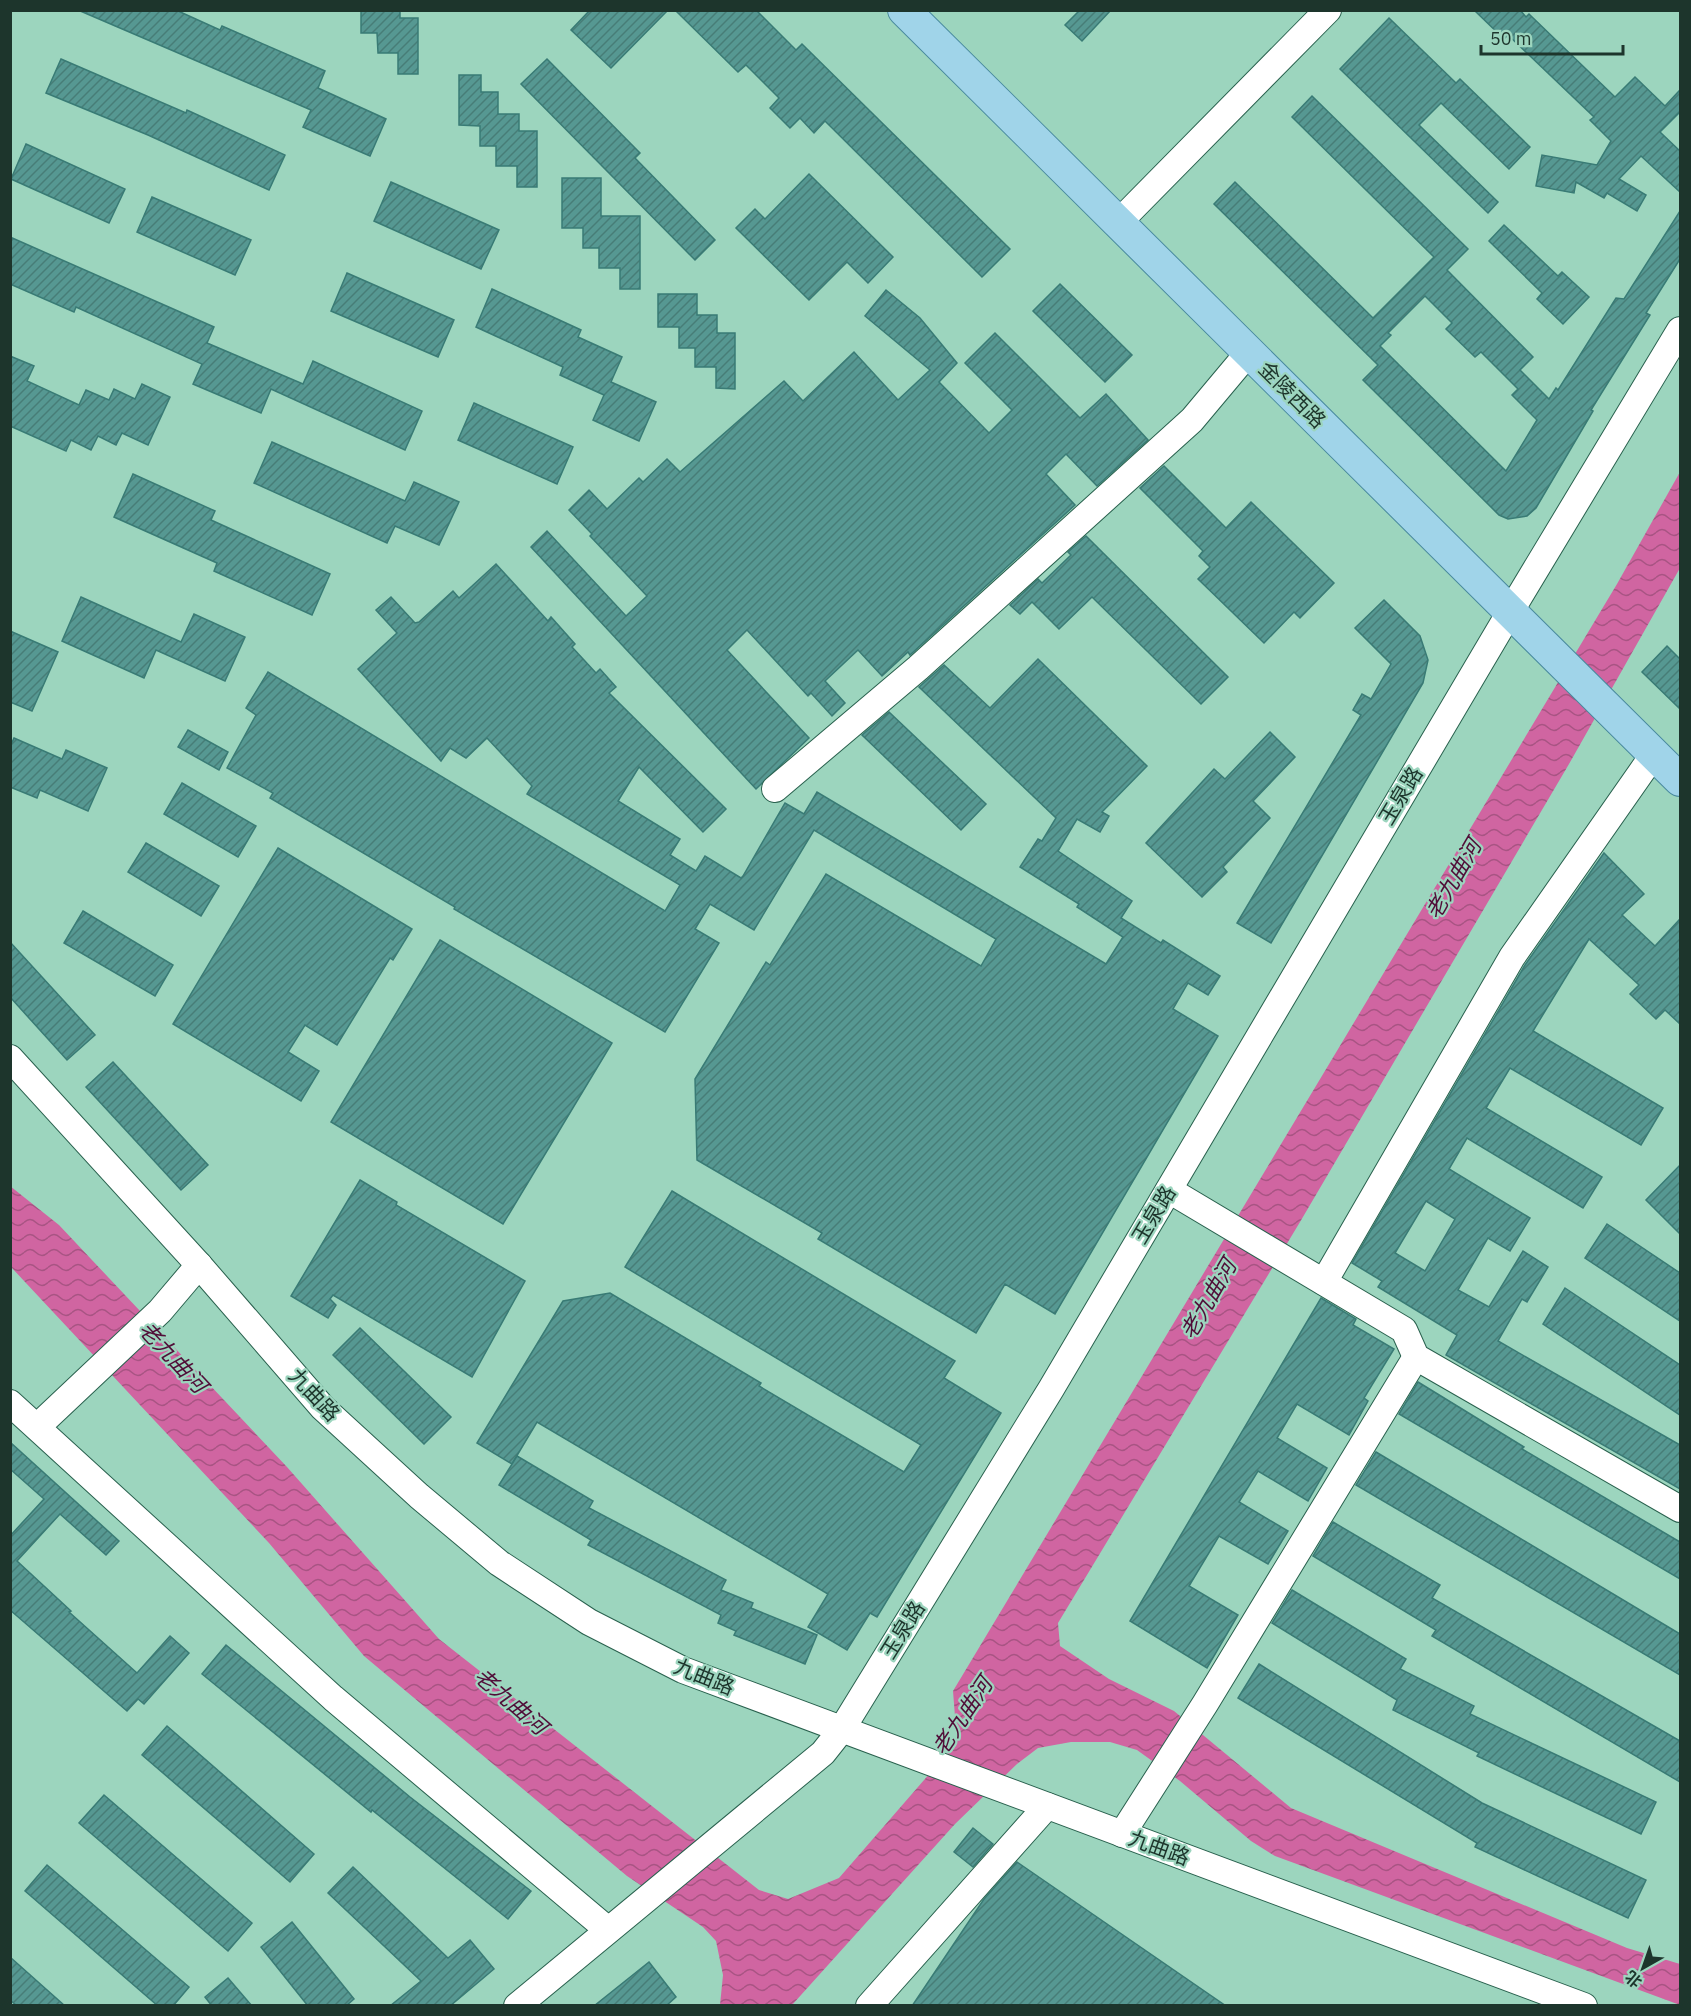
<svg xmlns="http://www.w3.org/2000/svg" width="1691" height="2016" font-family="'IBM Plex Sans','Noto Sans SC',sans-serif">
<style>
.water{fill:url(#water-waves)}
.building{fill:url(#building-hatch);stroke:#397b75;stroke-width:1.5;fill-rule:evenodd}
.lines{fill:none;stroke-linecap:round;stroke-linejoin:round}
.minor-casing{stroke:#29614e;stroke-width:28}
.major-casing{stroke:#498a9e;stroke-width:34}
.minor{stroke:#fff;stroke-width:26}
.major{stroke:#a0d4e9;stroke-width:32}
.labels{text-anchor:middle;stroke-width:4.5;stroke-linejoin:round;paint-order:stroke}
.street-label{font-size:21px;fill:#1d352c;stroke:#9cd5be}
.water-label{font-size:22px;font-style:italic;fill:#510d38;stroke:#9cd5be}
</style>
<defs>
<pattern id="water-waves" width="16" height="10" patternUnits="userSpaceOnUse" patternTransform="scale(1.5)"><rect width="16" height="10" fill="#d065a1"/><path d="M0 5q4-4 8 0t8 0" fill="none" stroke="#a85483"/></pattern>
<pattern id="building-hatch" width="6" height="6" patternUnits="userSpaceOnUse" patternTransform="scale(1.5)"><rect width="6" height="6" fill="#569892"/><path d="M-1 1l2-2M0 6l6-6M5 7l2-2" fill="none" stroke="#477d77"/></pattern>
</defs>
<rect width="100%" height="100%" fill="#9cd5be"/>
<path class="water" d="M1680 472V568L1569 764 1300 1222 1058 1623 1060 1646 1109 1679 1174 1711 1291 1808 1627 1948 1680 1964V2005L1275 1856 1251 1841 1180 1781 1137 1750 1110 1742H1071L1038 1748 1017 1764 955 1824 792 2005H720L723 1975 716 1941 703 1927 627 1876 364 1656 269 1543 11 1267 10 1186 59 1225 287 1467 439 1639 759 1890 788 1899 839 1878 957 1742 953 1691 1617 584Z"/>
<g class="building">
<path d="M78 10H176L220 30 222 26 325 71 318 88 386 119 370 156 303 127 311 110Z"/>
<path d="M361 10H400V18H418V74H398V53H378L377 33H361Z"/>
<path d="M590 10H668L611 68 571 30Z"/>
<path d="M675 10H756L796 50 802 44 1010 249 982 277 825 121 814 133 800 118 790 128 770 108 779 98 746 65 738 72Z"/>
<path d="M1080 10H1111L1082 41 1065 25Z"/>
<path d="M1474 10H1520L1526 17 1529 14 1615 97 1635 77 1665 106 1680 90V112L1660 132 1680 151V192L1641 156 1619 179 1646 195 1637 211 1607 193 1604 198 1576 182 1574 193 1536 186 1542 155 1597 165 1611 141 1590 120 1594 117 1508 35 1504 39Z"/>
<path d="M1389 18 1456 83 1460 79 1530 147 1509 169 1441 103 1419 125 1498 202 1488 213 1340 69Z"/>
<path d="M61 59 186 113 187 110 285 155 269 190 148 135 46 93Z"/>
<path d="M547 59 640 153 635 158 715 240 695 260 521 84Z"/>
<path d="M459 75H481V92H498V114H519V131H537V187H517V166H496V146H480V126L459 125Z"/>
<path d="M1312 96 1468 249 1447 270 1533 357 1520 370 1549 399 1556 388 1558 390 1616 298 1624 299 1680 211V259L1646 313 1650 315 1591 410 1593 411 1536 508 1527 516 1508 519 1499 515 1363 380 1378 365 1214 204 1235 182 1373 318 1434 257 1292 117ZM1425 296 1452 323 1446 329 1475 357 1481 352 1518 389 1512 395 1537 420 1506 471 1380 346 1391 335 1388 333Z"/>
<path d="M26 144 125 189 109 223 11 179Z"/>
<path d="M809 174 893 257 868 283 847 262 809 300 736 228 755 209 765 219Z"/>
<path d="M562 178H601V216H640V289H620V268H599V248H583V228H562Z"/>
<path d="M391 182 499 230 481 269 374 221Z"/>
<path d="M152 197 251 240 235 275 137 232Z"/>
<path d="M1504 225 1558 276 1562 272 1589 297 1563 324 1537 299 1542 293 1489 241Z"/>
<path d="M10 237 214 327 207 343 303 384 313 361 422 411 405 450 271 389 261 413 193 384 202 364 76 307 74 312 10 284Z"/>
<path d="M347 273 454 320 438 357 331 311Z"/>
<path d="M1060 284 1132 355 1105 382 1033 311Z"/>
<path d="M492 289 581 330 578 337 622 357 611 382 656 402 639 441 593 420 604 395 560 375 563 367 476 327Z"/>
<path d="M886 290 920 318 957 363 939 382 989 433 1012 410 965 363 995 333 1080 418 1106 394 1148 440 1097 486 1066 454 1046 474 1075 505 910 655 908 652 882 676 858 650 825 681 845 703 832 716 811 693 808 696 747 630 727 650 809 738 756 789 531 547 547 531 626 616 647 596 590 536 592 534 569 510 589 490 607 509 639 478 643 482 667 459 680 472 784 381 803 401 854 352 898 400 930 370 865 316Z"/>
<path d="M658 294H697V315H717V333H735V389L716 388V367H695V348H679V327H658Z"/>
<path d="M10 356 34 366 27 381 79 405 86 390 109 400 114 389 135 399 142 384 170 397 148 445 122 433 116 445 98 436 91 450 71 440 66 451 10 426Z"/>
<path d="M474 403 573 447 557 484 458 440Z"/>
<path d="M272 442 405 501 414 482 459 502 439 545 395 526 387 543 254 483Z"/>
<path d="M1164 466 1226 528 1251 502 1334 583 1300 618 1294 612 1264 643 1198 579 1210 567 1199 556 1203 551 1140 488Z"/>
<path d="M133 474 215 511 211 520 330 574 312 615 214 571 217 563 114 517Z"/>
<path d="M1086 536 1228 677 1201 704 1092 597 1059 629 1032 602 1020 614 1010 605 1038 579 1042 583 1071 555 1068 552Z"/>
<path d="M496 564 548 621 551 617 575 644 572 647 596 673 600 669 616 687 609 693 726 809 703 832 639 767 618 801 680 839 670 855 696 871 705 856 741 878 743 876 785 803 804 814 817 792 1106 964 1123 937 1077 907 1079 904 1020 867 1038 839 1042 841 1056 818 919 687 944 665 990 708 1038 659 1147 766 1102 812 1109 816 1100 832 1077 819 1058 851 1132 901 1121 918 1161 943 1163 940 1220 976 1208 995 1188 983 1173 1009 1218 1036 1055 1314 1005 1284 976 1333 818 1239 822 1233 697 1160 695 1079 766 962 770 965 826 874 981 966 996 939 814 830 754 930 710 904 695 929 719 943 665 1032 454 909 455 907 270 798 273 793 227 768 256 715 246 708 268 672 665 911 680 885 527 794 532 786 487 738 466 758 450 748 441 761 358 669 397 633 376 610 391 597 415 623 419 622 453 591 459 598Z"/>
<path d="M81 597 181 642 194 614 245 637 225 681 156 650 144 678 62 641Z"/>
<path d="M1384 600 1420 636 1428 660 1423 683 1271 943 1237 923 1361 715 1353 710 1362 694 1371 699 1391 664 1355 628Z"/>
<path d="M10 631 58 652 32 711 10 702Z"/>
<path d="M1667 646 1680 659V709L1642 672Z"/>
<path d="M889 712 986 804 961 830 862 735Z"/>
<path d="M188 730 228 752 219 770 178 747Z"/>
<path d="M1270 732 1295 757 1253 801 1270 818 1223 867 1227 872 1202 897 1146 843 1214 769 1225 779Z"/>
<path d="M14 738 62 759 66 750 107 768 88 811 40 790 37 798 10 787V747Z"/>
<path d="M182 783 256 826 238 857 164 814Z"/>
<path d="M146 843 219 886 201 916 128 872Z"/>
<path d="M278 848 412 929 393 960 390 958 337 1045 305 1025 288 1052 319 1071 301 1101 173 1024Z"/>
<path d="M1604 853 1644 894 1622 915 1655 946 1680 919V1024L1665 1010 1656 1019 1630 994 1639 985 1589 939 1533 1031 1663 1108 1641 1145 1510 1068 1486 1108 1602 1177 1583 1208 1467 1138 1449 1169 1530 1218 1510 1251 1488 1238 1458 1290 1489 1307 1523 1251 1548 1267 1527 1302 1522 1299 1498 1341 1680 1445V1489L1446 1355 1457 1335 1378 1287 1382 1281 1352 1263 1525 965ZM1426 1201 1455 1219 1425 1271 1395 1253Z"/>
<path d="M83 911 173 965 155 996 64 943Z"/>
<path d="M440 940 612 1043 503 1224 331 1122Z"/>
<path d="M10 942 95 1035 67 1060 10 997Z"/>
<path d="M113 1062 208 1165 181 1190 86 1087Z"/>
<path d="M1680 1165V1234L1646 1200Z"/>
<path d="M360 1180 397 1202 396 1205 525 1281 472 1377 333 1295 330 1299 336 1305 328 1318 291 1296Z"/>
<path d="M672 1191 955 1361 944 1378 1001 1413 877 1617 870 1613 847 1650 808 1627 828 1594 537 1422 512 1464 477 1443 563 1301 610 1293 761 1383 759 1386 904 1472 921 1445 625 1267Z"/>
<path d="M1607 1224 1680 1273V1321L1585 1258Z"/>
<path d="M1565 1288 1680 1365V1415L1543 1324Z"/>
<path d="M1321 1298 1356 1319 1353 1325 1394 1349 1364 1398 1368 1401 1349 1435 1297 1404 1277 1438 1327 1468 1308 1501 1258 1471 1239 1502 1288 1531 1268 1564 1219 1536 1189 1586 1238 1615 1207 1668 1130 1621Z"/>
<path d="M360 1328 451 1417 424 1444 333 1355Z"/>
<path d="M1418 1382 1524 1447 1522 1449 1680 1542V1579L1399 1414Z"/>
<path d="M10 1442 119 1541 106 1555 60 1514 17 1561 71 1611 69 1612 137 1673 170 1636 189 1653 144 1704 138 1699 127 1711 10 1610V1536L44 1499 10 1469Z"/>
<path d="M1376 1452 1680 1634V1675L1356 1485Z"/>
<path d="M517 1456 593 1501 589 1508 726 1580 721 1590 753 1603 751 1608 817 1635 805 1664 734 1635 736 1631 718 1623 721 1615 588 1545 591 1540 499 1485Z"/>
<path d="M1333 1522 1440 1585 1432 1598 1680 1741V1782L1432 1636 1436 1630 1313 1556Z"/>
<path d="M1292 1590 1406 1659 1400 1669 1474 1706 1470 1714 1656 1802 1641 1834 1477 1756 1479 1753 1393 1710 1397 1700 1272 1623Z"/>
<path d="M226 1645 410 1797 531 1891 508 1919 372 1810 371 1812 202 1674Z"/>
<path d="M1259 1664 1482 1803 1646 1880 1628 1918 1475 1847 1477 1843 1238 1698Z"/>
<path d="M167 1726 314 1854 290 1882 142 1755Z"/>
<path d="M104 1795 252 1923 228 1951 79 1823Z"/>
<path d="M973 1828 993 1844 973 1867 954 1852Z"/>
<path d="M1017 1862 1226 2006H912L984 1899Z"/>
<path d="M47 1865 189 1987 173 2006H158L25 1891Z"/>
<path d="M353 1867 448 1958 470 1940 494 1969 450 2006H390L421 1981 328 1893Z"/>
<path d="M292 1922 354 1999 346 2006H308L261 1947Z"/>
<path d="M10 1957 65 2006H17L10 2000Z"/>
<path d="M649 1962 676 1997 666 2006H594Z"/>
<path d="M228 1978 252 2006H212L205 1997Z"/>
</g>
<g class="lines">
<defs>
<g id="minor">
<path d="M1118 223 1328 10"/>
<path d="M775 789 918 668 1192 420 1249 352"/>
<path d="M10 1058 199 1265 323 1408 419 1496 499 1563 589 1622 683 1670 1584 2006"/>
<path d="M1169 1190 1404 1330 1416 1357 1680 1509"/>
<path d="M1324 1282 1512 957 1654 754"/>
<path d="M10 1403 333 1698 608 1930"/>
<path d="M37 1427 160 1311 199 1265"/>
<path d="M1122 1834 1205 1704 1416 1357"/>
<path d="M517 2006 823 1753 842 1729 1051 1389 1510 612 1680 330"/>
<path d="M869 2006 1047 1806"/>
</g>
<path id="major" d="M904 10 1680 780"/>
</defs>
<use href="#minor" class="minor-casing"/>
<use href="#major" class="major-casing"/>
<use href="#minor" class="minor"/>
<use href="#major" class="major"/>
</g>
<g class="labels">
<g class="street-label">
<text transform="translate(1292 395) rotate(45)" y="7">金陵西路</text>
<text transform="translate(1401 796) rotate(-59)" y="7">玉泉路</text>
<text transform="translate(1154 1215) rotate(-59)" y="7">玉泉路</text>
<text transform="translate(314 1395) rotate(47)" y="7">九曲路</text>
<text transform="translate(903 1630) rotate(-58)" y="7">玉泉路</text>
<text transform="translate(704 1677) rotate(22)" y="7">九曲路</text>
<text transform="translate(1159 1848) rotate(20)" y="7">九曲路</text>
</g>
<g class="water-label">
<text transform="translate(1453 879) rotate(-60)" y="8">老九曲河</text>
<text transform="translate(1208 1299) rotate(-60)" y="8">老九曲河</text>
<text transform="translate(173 1357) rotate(47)" y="8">老九曲河</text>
<text transform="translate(511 1701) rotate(41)" y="8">老九曲河</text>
<text transform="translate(962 1716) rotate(-56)" y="8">老九曲河</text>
</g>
</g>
<rect width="1691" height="2016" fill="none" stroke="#1d352c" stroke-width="24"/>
<g transform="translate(1643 1968) rotate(220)" stroke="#9cd5be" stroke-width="4.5" paint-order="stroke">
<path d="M0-4.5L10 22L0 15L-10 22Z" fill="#1d352c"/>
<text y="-9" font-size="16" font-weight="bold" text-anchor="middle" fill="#1d352c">北</text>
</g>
<path d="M1481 45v9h142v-9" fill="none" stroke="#1d352c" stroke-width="3"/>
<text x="1490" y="45" font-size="18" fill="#1d352c" stroke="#9cd5be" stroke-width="4.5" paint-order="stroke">50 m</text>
</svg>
